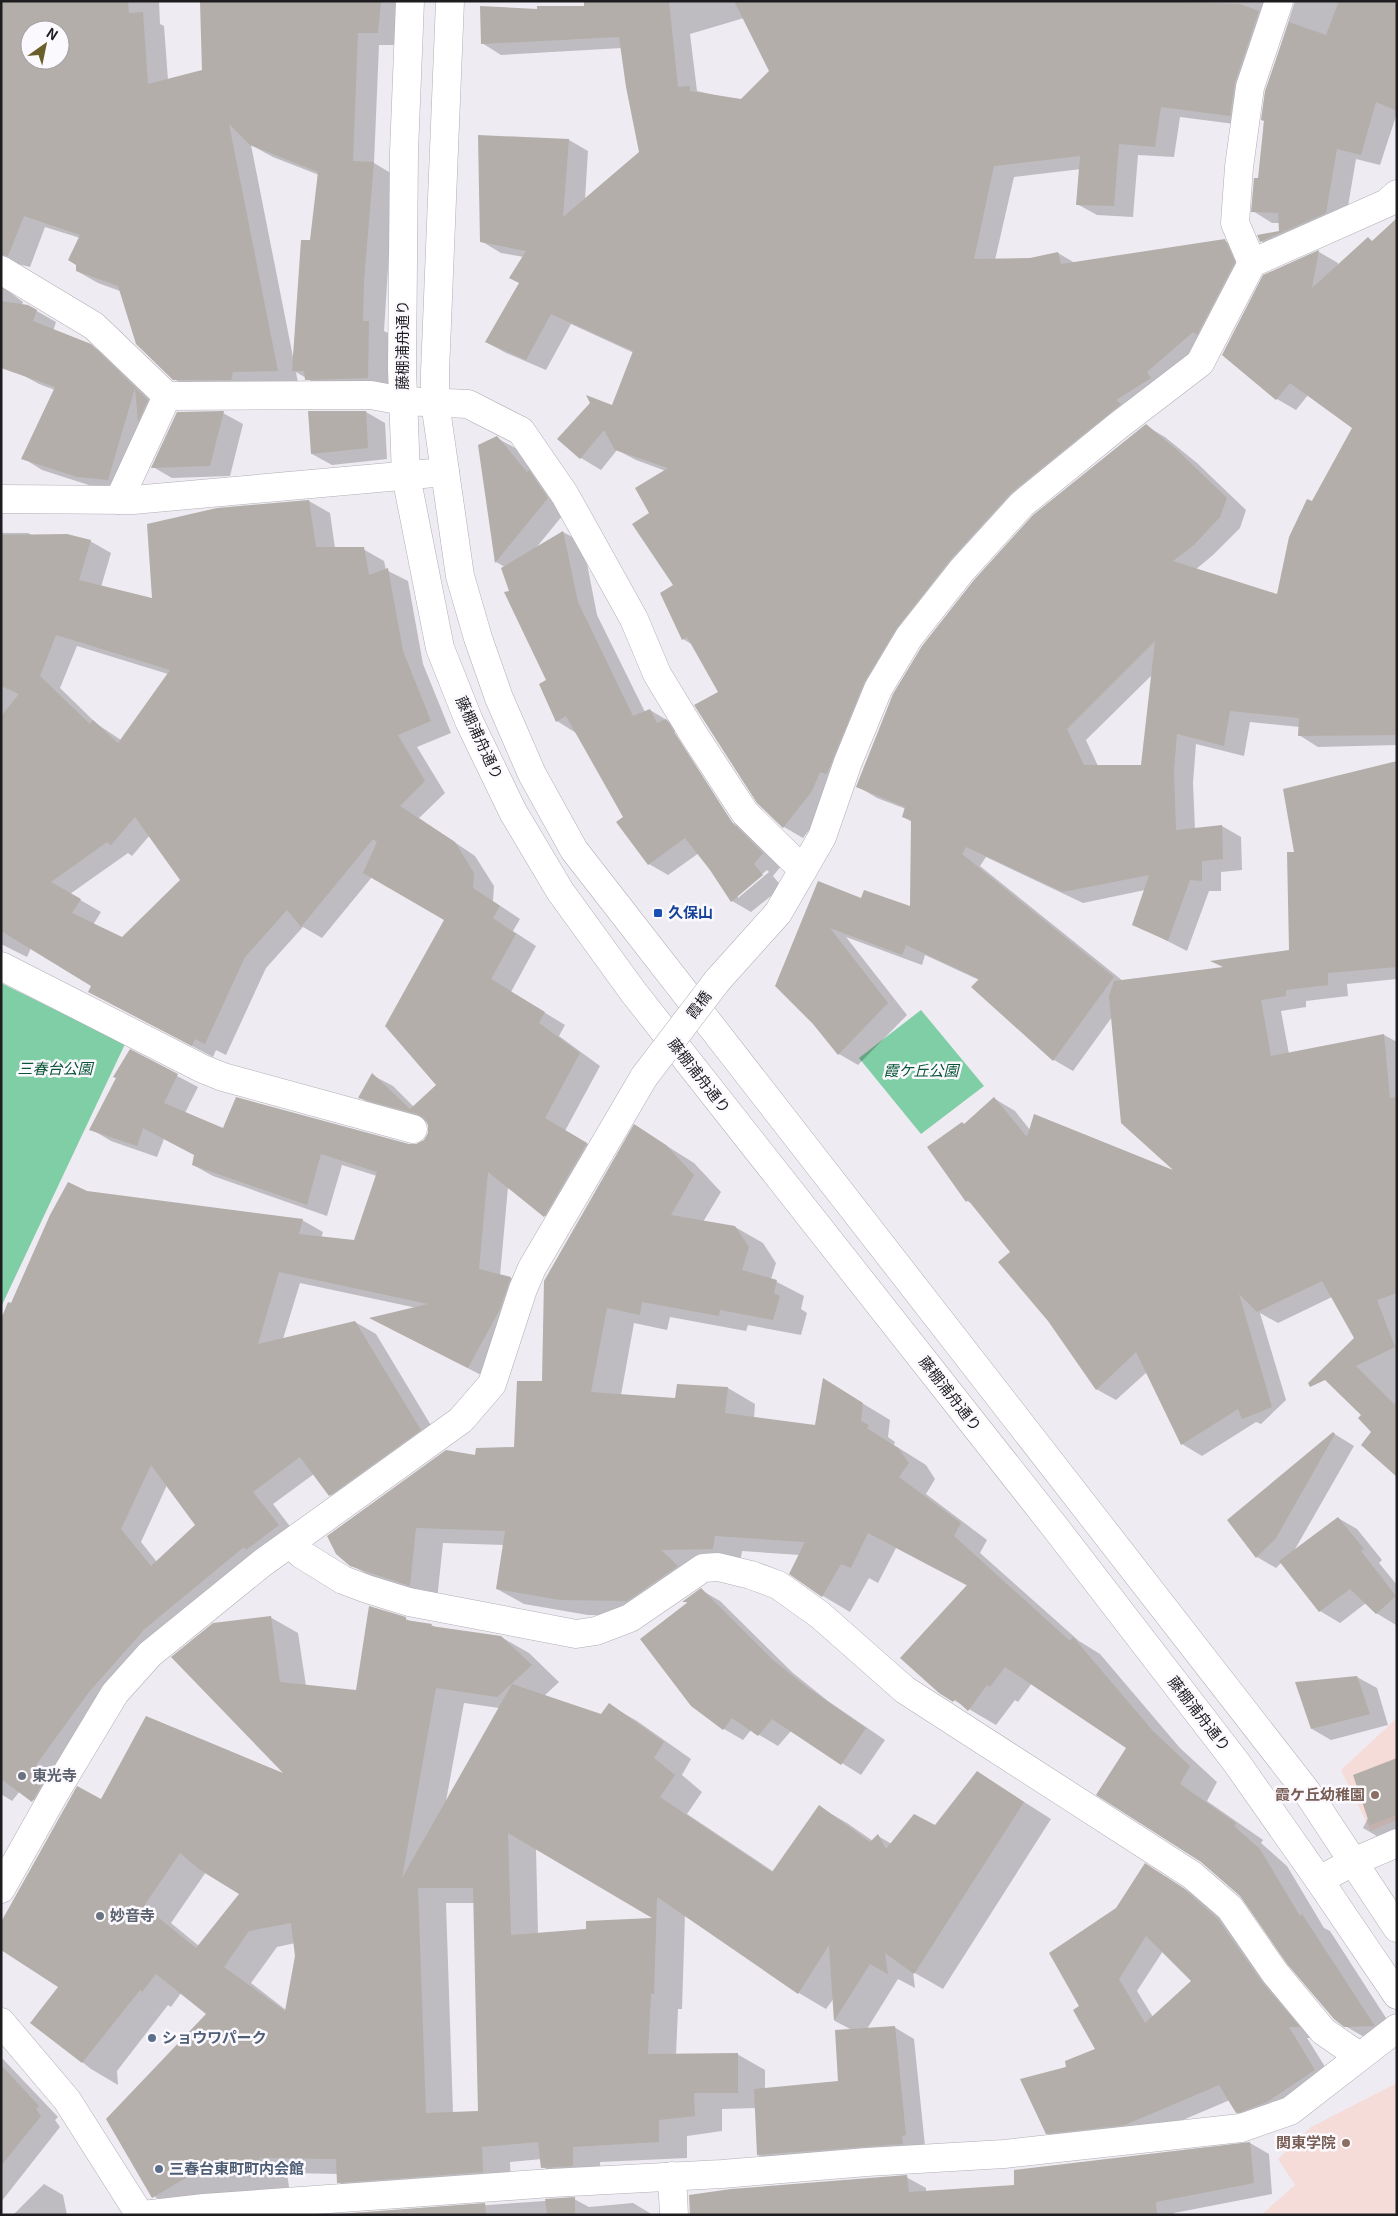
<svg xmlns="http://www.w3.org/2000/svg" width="1398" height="2216" font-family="Georgia,'Noto Sans JP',serif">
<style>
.education{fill:#f6dcd8}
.green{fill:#80cea5}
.shadow{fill:#0003;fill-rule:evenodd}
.building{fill:#b3aea9;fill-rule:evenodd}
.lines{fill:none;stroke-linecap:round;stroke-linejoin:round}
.street-casing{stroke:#b0aeb4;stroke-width:29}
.primary-casing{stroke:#b0aeb4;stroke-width:29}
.street{stroke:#fff;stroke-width:28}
.primary{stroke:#fff;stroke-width:28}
.street-bridge-casing{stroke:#b0aeb4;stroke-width:29;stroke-linecap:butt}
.street-bridge{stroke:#fff;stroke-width:28}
.transit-dot{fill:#1a4fb4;stroke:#fbf9fe;stroke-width:2}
.worship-dot{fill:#6b7280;stroke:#fbf9fe;stroke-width:2}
.education-dot{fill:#8d6e63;stroke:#fbf9fe;stroke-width:2}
.service-dot{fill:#5c6f8a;stroke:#fbf9fe;stroke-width:2}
.labels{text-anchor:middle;stroke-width:5;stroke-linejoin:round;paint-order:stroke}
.street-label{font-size:15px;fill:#1d1c1f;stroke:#fbf9fe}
.transit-label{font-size:15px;font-weight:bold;fill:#164399;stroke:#fbf9fe;text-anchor:start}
.park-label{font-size:15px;font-style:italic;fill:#095637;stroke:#fbf9fe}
.worship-label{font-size:15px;font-weight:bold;fill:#5b616d;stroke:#fbf9fe;text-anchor:start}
.education-label{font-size:15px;font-weight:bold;fill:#785e54;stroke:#fbf9fe;text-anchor:end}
.service-label{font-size:15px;font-weight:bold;fill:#4e5e75;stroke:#fbf9fe;text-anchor:start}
</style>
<rect width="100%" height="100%" fill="#eeebf2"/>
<g class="education">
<path d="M1397 1718V1820L1371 1831 1341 1770Z"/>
<path d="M1397 2083V2215H1261L1295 2185 1278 2159 1311 2127Z"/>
</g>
<g class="green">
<path d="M1 983 125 1044 1 1307Z"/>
<path d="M921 1010 984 1086 921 1134 859 1058Z"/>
</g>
<g class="shadow">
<path d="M1 1H159L160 24 164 26 168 80 204 71 205 1H268L272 34H280L281 1H403L399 45H379L374 163 394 175 384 331 390 334 389 390 328 391 296 372 298 383 196 392 174 379 120 291 98 283 77 271 80 238 45 227 30 267 1 260ZM30 30H60V60H30ZM251 145 273 157 319 175 312 242 293 357Z"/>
<path d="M585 1H1287L1250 126 1180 117 1174 157 1138 155 1133 217 1097 215 1077 204 1081 169 1014 177 995 260 1030 259 1058 253 1075 263 1225 241 1244 252 1217 345 1032 503 915 640 831 802 803 838 784 827 758 802 720 693 693 645 683 639 661 594 674 586 650 514 666 471 636 460 617 450 601 470 581 458 559 439 612 407 634 353 571 324 546 370 506 353 486 342 520 283 524 257 501 253 481 241 569 140 588 151 585 200 641 152 622 48 501 55 482 43 538 10 585 7ZM744 18 771 71 741 101 697 91 690 34Z"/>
<path d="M1295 1H1397V113L1380 165 1356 159 1345 224 1281 253 1261 241 1281 232 1280 223H1272L1253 211 1260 180 1266 91Z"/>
<path d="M1397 240V745L1318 747 1299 735 1300 727 1250 722 1244 756 1196 744 1193 783 1195 829 1222 826 1241 837 1242 870 1221 872V891H1209L1187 951 1134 924 1145 890 1083 903 986 857 980 866 1123 981 1225 968 1291 951 1397 830V979L1347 984 1348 996 1306 1001V1007L1281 1011 1289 1054 1384 1035 1397 1042V1475L1363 1415 1320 1373 1355 1338 1332 1297 1278 1323 1260 1313 1286 1400 1261 1424 1256 1422 1202 1456 1182 1444 1147 1372 1116 1400 1096 1389 1011 1252 973 1204 967 1201 965 1125 995 1099 1015 1111 1030 1130 1179 1173 1112 1017 1073 1071 1054 1060 979 980 925 955 922 965 846 937 907 1015 858 1065 839 1054 818 883 862 900 911 908 912 822 903 817 906 809 877 798 857 786 1146 426 1165 437 1197 463 1246 510 1240 528 1213 555 1195 570 1278 596 1312 502 1354 427 1308 395 1296 410 1277 399 1223 355 1264 276 1319 252 1338 263 1334 285ZM1153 674 1142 766H1098L1086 740Z"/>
<path d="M1 281 5 283 7 290 23 302 22 305 28 306 56 322 53 331 90 345 110 357 167 412 128 490 98 488 42 470 23 458 55 390 39 384 19 373 1 367Z"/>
<path d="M366 412 385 423 387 459 332 465 312 454Z"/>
<path d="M223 413 243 424 230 476 172 478 153 467Z"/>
<path d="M497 438 517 449 567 510 536 548 563 532 583 543 597 615 645 712 650 710 685 731 782 865 773 876 782 887 751 912 732 901 699 853 668 875 649 864 625 817 576 733 557 721 547 681 510 591 505 567 496 562 479 446ZM673 732H676L736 826 734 828ZM767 870 769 872 738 898V895Z"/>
<path d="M309 501 330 513 335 548 363 549 384 561 386 570 408 581 423 664 451 733 417 747 445 793 419 818 475 856 494 886 493 901 520 919 513 931 536 946 511 992 565 1025 559 1036 600 1066 565 1131 607 1155 565 1227 545 1216 508 1187 500 1276 511 1278 531 1290 489 1379 391 1329 417 1308 300 1283 283 1339 355 1322 376 1334 441 1442 350 1507 330 1495 314 1474 273 1504 298 1537 162 1643 53 1813 20 1791 12 1801 1 1794V1323L11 1304 87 1193 302 1220 323 1232 321 1238 355 1242 377 1176 342 1165 327 1216 213 1176 193 1165 195 1155 164 1139 157 1157 111 1141 91 1129 130 1051 198 1087 185 1113 224 1129 418 1145 425 1141 429 1133 428 1122 379 1109 359 1097 372 1075 393 1086 414 1107 438 1085 446 919 372 877 322 938 303 927 266 968 226 1055 216 1050 213 1057 110 1003 93 985 31 948 27 957 1 944V533H28L32 535 90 541 111 553 101 587 153 600ZM77 646 168 674 121 740 97 724 60 688ZM150 835 181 880 123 939 93 925 101 912 70 894 128 853 132 856ZM167 1485 196 1525 157 1562 141 1542Z"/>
<path d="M635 1126 694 1163 721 1192 703 1222 735 1227 763 1243 776 1263 771 1279 804 1296 801 1309 807 1313 801 1335 748 1325 746 1331 670 1317 667 1330 634 1323 621 1395 676 1399 678 1386 728 1388 755 1404 754 1418 816 1426 824 1380 890 1420 888 1437 895 1442 894 1445 926 1465 935 1479 926 1494 987 1540 980 1553 1079 1641 1100 1654 1180 1748 1217 1782 1207 1801 1263 1840 1261 1843 1287 1866 1324 1928 1330 1931 1397 2035 1373 2042 1345 2026 1241 1895 1128 1748 1032 1683 1018 1702 1015 1700 996 1725 940 1692 968 1586 896 1548 878 1583 869 1578 850 1612 823 1596 791 1573 800 1555 742 1551 740 1564 686 1565 655 1616 588 1615 524 1604 497 1589 504 1545 443 1543 437 1600 379 1581 351 1565 476 1456 515 1448 543 1382Z"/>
<path d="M1333 1433 1354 1446 1294 1551 1338 1518 1357 1529 1382 1560 1379 1563 1397 1585 1396 1625 1376 1613 1366 1603 1340 1623 1320 1611 1282 1562 1276 1568 1257 1557Z"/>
<path d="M701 1590 720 1601 793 1673 828 1701 885 1740 861 1775 791 1731 778 1746 751 1730 743 1740 724 1729 692 1705 687 1603 684 1601Z"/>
<path d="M270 1617 298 1633 306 1686 357 1691 406 1619 412 1622 431 1625 437 1628 501 1637 529 1653 559 1682 544 1696 601 1715 609 1705 637 1721 691 1759 682 1775 702 1792 687 1814 774 1872 819 1807 847 1823 873 1841 878 1836 892 1844 936 1826 977 1772 1051 1819 943 1989 913 1972 915 1988 898 1979 867 2029 894 2027 914 2039 925 2146 778 2166 758 2155 756 2108 722 2109V2131L687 2136V2158L600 2162 601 2182 571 2183 543 2167 542 2159 510 2162 511 2188 366 2198 338 2182V2174L287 2173 290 2194 183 2213 155 2197 110 2124 208 2014 181 1993 171 2007 168 2005 117 2071 118 2085 91 2069 32 2022 60 1987 101 1801 288 1777ZM464 1703 499 1708 446 1801ZM536 1848 656 1919 587 1930 538 1934ZM206 1872 241 1893 199 1946 171 1923ZM446 1903H474L479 2113H453ZM685 1914 799 1993 826 2009 834 1998 835 2021 852 2030 839 2082 765 2089V2070L737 2054 676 2055 678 2009H682ZM295 1943 296 1956 286 2010 251 1983 277 1947Z"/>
<path d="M1357 1677 1377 1688 1388 1725 1331 1740 1312 1729Z"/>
<path d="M1397 1760V1833L1382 1839 1363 1828Z"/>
<path d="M1165 1876 1202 1900 1238 1931 1317 2038H1307L1334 2081 1256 2123 1237 2112 1230 2100 1145 2136 1066 2144 1046 2133 1068 2068 1097 2050 1081 2007ZM1163 1951 1192 1981 1153 2017 1137 1991Z"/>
<path d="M1 2057 58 2117 55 2120 60 2127 1 2202Z"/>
<path d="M1250 2143 1269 2154 1272 2194 1174 2213V2215H698L906 2177 926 2188V2192L1015 2186Z"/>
<path d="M44 2184 63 2195 67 2215H13Z"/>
<path d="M574 2199 589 2207 633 2203 653 2215H345Z"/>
</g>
<g class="building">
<path d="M1 1H128L129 13 143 12 148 84 202 70 200 2 381 1 378 33H358L353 161 374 162 364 280 363 321H369L368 378 305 380 304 371H292L301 240H310L318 172 250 145 229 124 278 371 233 372 231 380H173L136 344 118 286 76 271V265L68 260 80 235 24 216 8 256 1 254ZM30 30H60V60H30Z"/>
<path d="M584 1H669L678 87 690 86V91L741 99 769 71 734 1H1156L1240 4 1259 11 1235 82 1230 116 1161 107 1155 147 1119 144 1114 206 1076 205 1080 156 994 166 974 259 1030 258 1058 252 1061 264 1225 239 1235 262 1197 335 1193 332 1147 372 1151 378 1116 400 1121 404 1012 492 950 560 896 629 864 683 828 771 826 774 820 772 812 791 783 828 757 803 694 705 718 692 687 637 682 640 660 593 673 585 632 524 649 513 635 488 668 468 615 450 604 430 580 459 557 439 590 403 586 395 612 405 633 351 551 314 526 360 485 342 519 283 509 278 526 251 480 242 478 135 569 139 563 217 639 152 626 87 619 37 481 44 480 6 537 9V6H584Z"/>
<path d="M1339 1H1397V111L1376 102 1361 155 1337 149 1326 213 1260 242 1257 235 1279 231 1278 213 1251 212 1254 178H1258L1264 121 1261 120 1265 91 1289 22 1326 35Z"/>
<path d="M1397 218V735L1298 736 1299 718 1230 711 1224 746 1177 734 1174 771 1176 830 1222 825 1223 859 1202 861V881L1190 880 1168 941 1132 925 1149 875 1063 892 966 847 962 854 1114 977 1053 1061 971 987 979 979 906 945 902 955 830 928 888 1003 838 1055 813 1024 775 986 818 881 861 898 864 890 910 906 911 820 902 817 905 807 856 787 893 694 922 646 974 580 1033 515 1146 424 1177 450 1227 498 1220 517 1194 545 1173 561 1277 594 1289 537 1307 499 1312 501 1352 428 1290 383 1276 400 1222 355 1263 275 1319 250 1312 288 1368 237 1372 241ZM1155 641 1141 765H1084L1067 729Z"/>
<path d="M1 301 28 305 37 310 33 321 91 344 148 400 138 422 135 388 108 480 77 477 21 459 55 387 1 368Z"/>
<path d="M224 411 210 466 151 468 177 412Z"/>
<path d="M308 411H366L368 448 311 454Z"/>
<path d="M497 436 527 472 529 470 548 498 495 563 478 445Z"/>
<path d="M309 500 316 547H364L369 575 388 568 403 651 431 721 398 735 425 781 400 806 455 842 474 873 473 888 500 906 493 918 516 934 491 979 545 1012 539 1023 580 1053 545 1118 587 1143 544 1217 488 1172 479 1269 511 1277 499 1311 468 1368 369 1318 428 1304 279 1272 258 1344 355 1321 421 1430 329 1496 300 1457 253 1492 279 1525 246 1550 244 1547 141 1632 143 1631 89 1692 36 1765 49 1772 32 1802 1 1779V1319L8 1302 11 1303 50 1215 68 1182 87 1191 303 1219 299 1234 354 1240 377 1172 321 1154 307 1205 192 1165 194 1155 143 1128 137 1146 89 1130 116 1078 113 1077 130 1049 178 1074 164 1103 223 1128 236 1097 409 1144H416L424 1140 428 1133V1125L424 1118 417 1114 358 1098 372 1073 410 1109 436 1085 385 1026 444 920 363 873 377 842 373 839 301 927 287 910 245 957 205 1044 195 1039 192 1046 88 992 91 986 1 931V716L19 694 1 686V535L67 534 91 540 79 580 152 598 147 524 217 508ZM56 635 170 670 118 743 93 720 90 724 40 676ZM135 817 180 880 122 937 72 913 81 899 51 882 107 842 111 845ZM151 1465 195 1525 151 1566 121 1529Z"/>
<path d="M563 531 578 602 633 716 650 709 657 723 666 719 732 822 763 853 754 864 763 875 731 902 710 870 685 838 648 865 616 822 623 817 566 716 556 722 539 684 546 680 504 592 509 591 501 568Z"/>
<path d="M1397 761V967L1328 973V985L1286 990V996L1261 1000 1271 1056 1384 1034 1390 1098 1397 1097V1293L1377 1300 1395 1347 1356 1366 1394 1404 1397 1400V1477L1361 1445 1371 1432 1358 1418 1361 1415 1325 1380 1310 1387 1308 1383 1354 1338 1322 1281 1257 1312 1239 1294 1272 1407 1242 1419 1238 1409 1181 1445 1136 1352 1096 1390 1048 1321 998 1262 1010 1252 968 1200 966 1202 927 1147 962 1122 964 1124 994 1097 1027 1137 1034 1114 1173 1170 1121 1123 1109 996 1114 981 1223 967 1210 961 1289 950 1287 852H1294L1283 789Z"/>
<path d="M634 1124 666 1145 694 1175 671 1215 735 1226 749 1247 742 1270 777 1280 774 1293 780 1296 773 1320 720 1310 719 1316 642 1302 640 1315 607 1308 591 1392 675 1398 677 1384 728 1387 725 1413 815 1425 823 1378 863 1403 861 1421 869 1425 867 1428 898 1448 909 1463 899 1477 961 1523 954 1536 1070 1641 1073 1637 1153 1731 1190 1766 1180 1784 1236 1823 1234 1826 1260 1849 1300 1916 1302 1914 1375 2026 1344 2027 1334 2019 1287 1964 1240 1896 1201 1862 1096 1795 1126 1748 1005 1667 990 1687 987 1685 968 1711 955 1699 953 1702 939 1693 900 1658 967 1585 868 1533 851 1568 841 1564 822 1597 789 1574 805 1542 715 1536 713 1549 661 1550 678 1566 627 1601 560 1600 496 1589 505 1531 416 1528 410 1586 350 1566 336 1554 327 1536 446 1450 475 1455 476 1448 514 1447 517 1381H542L544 1281Z"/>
<path d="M1333 1432 1335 1434 1276 1538 1256 1558 1227 1520Z"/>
<path d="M1338 1517 1364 1549 1361 1551 1396 1596 1376 1614 1350 1589 1319 1612 1279 1561Z"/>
<path d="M701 1588 773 1660 808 1688 866 1728 841 1765 772 1719 758 1736 732 1718 723 1730 691 1706 640 1639 688 1602H682Z"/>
<path d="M369 1606 406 1617V1620L432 1624 431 1626 501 1636 532 1665 497 1697 436 1688 402 1878 512 1684 601 1714 609 1703 664 1742 654 1758 675 1775 660 1797 772 1872 819 1805 870 1842 878 1834 886 1849 914 1814 935 1825 977 1771 1024 1802 914 1974 885 1953 888 1974 870 1964 834 2021 829 1945 798 1994 657 1897 654 1994H651L648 2054 738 2053V2093H694L695 2116 659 2120V2142L573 2147V2166L541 2168 538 2142 482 2147 483 2172 337 2183 336 2159 260 2158 262 2170 206 2168V2174L194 2173 152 2198 106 2119 206 2014 156 1974 142 1992 140 1990 82 2063 30 2023 58 1987 1 1950V1922L77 1786 101 1799 146 1716 283 1773 171 1657 213 1623 271 1616 280 1682 356 1690ZM508 1833 652 1918 586 1921V1929L511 1935ZM180 1853 200 1870 239 1894 196 1948 144 1906ZM418 1888H473L478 2111 426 2113ZM291 1923 295 1956 285 2011 224 1967 249 1931Z"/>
<path d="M1357 1676 1370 1714 1311 1729 1295 1682Z"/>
<path d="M1397 1758V1815L1370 1825 1353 1775Z"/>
<path d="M1145 1863 1183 1888 1218 1919 1262 1982 1300 2027H1289L1315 2070 1267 2102 1238 2113H1236L1219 2085 1125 2125 1046 2134 1020 2079 1066 2067 1065 2061 1095 2049 1073 2010 1079 2006 1049 1953 1116 1908ZM1146 1936 1191 1981 1145 2023 1119 1979Z"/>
<path d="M895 2026 906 2135 902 2136 903 2144 757 2155 754 2089 838 2081 835 2030Z"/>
<path d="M1 2065 39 2106 36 2109 41 2116 1 2166Z"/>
<path d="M1250 2142 1254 2183 1156 2202 1157 2215H690L689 2195 731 2189 907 2175 909 2192 1014 2185V2170Z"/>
<path d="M575 2197V2215H547L545 2199Z"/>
<path d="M485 2203 486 2215H338V2214Z"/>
</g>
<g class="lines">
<defs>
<g id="street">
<path d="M1252 263 1235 223 1239 167 1250 87 1279 1"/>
<path d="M1 270 94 326 167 396 371 395 403 401 468 404 521 431 565 495 634 619 657 674 694 735 745 813 803 870"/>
<path d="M1 499 133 500 445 472"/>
<path d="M119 500 167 396"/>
<path d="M1 966 203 1069 223 1077 413 1129"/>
<path d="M717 981 778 913 822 837 848 762 878 689 909 637 962 570 1022 504 1119 425 1200 363 1252 263 1387 203 1397 194"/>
<path d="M290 1544 301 1554 343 1580 367 1589 409 1602 576 1634 596 1631 630 1618 703 1568 718 1567 751 1575 778 1585 820 1615 905 1690 1192 1875 1230 1908 1275 1973 1323 2031 1359 2056"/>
<path d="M1319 1880 1353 1862 1397 1843"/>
<path d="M1 1889 56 1791 115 1693 150 1654 261 1564 461 1420 492 1384 523 1289 532 1268 644 1077"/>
<path d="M1 2022 67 2100 140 2215"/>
<path d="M672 2176 674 2215"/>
<path d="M143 2215 204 2208 551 2183 722 2174 867 2162 1004 2154 1241 2128 1290 2111 1397 2028"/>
</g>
<g id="primary">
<path d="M410 1 404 152 402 369 406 476 440 648 469 721 513 812 560 891 634 993 1058 1531 1236 1762 1319 1880 1397 1995"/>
<path d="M450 1 435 372V402L460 576 478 638 499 698 532 774 574 850 1307 1792 1397 1928"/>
</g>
</defs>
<use href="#street" class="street-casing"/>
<use href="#primary" class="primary-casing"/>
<use href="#street" class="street"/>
<use href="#primary" class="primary"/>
<defs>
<path id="street-bridge" d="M644 1077 717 981"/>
</defs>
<use href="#street-bridge" class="street-bridge-casing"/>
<use href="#street-bridge" class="street-bridge"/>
</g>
<rect class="transit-dot" x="653" y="908" width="10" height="10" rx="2.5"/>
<g class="worship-dot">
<circle cx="22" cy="1776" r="5"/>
<circle cx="100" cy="1916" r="5"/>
</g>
<g class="education-dot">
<circle cx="1375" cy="1795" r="5"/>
<circle cx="1346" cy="2143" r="5"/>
</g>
<g class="service-dot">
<circle cx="152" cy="2038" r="5"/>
<circle cx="159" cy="2169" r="5"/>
</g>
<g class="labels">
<g class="street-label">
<text transform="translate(403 345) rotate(-90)" y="5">藤棚浦舟通り</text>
<text transform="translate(479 738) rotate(65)" y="5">藤棚浦舟通り</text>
<text transform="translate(699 1005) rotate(-53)" y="5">霞橋</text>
<text transform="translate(699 1076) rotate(52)" y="5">藤棚浦舟通り</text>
<text transform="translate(950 1394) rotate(52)" y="5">藤棚浦舟通り</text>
<text transform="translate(1199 1714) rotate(52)" y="5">藤棚浦舟通り</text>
</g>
<g class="transit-label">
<text x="668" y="918">久保山</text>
</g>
<g class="park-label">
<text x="55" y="1074">三春台公園</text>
<text x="921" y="1076">霞ケ丘公園</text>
</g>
<g class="worship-label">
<text x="32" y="1781">東光寺</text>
<text x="110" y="1921">妙音寺</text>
</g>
<g class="education-label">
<text x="1365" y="1800">霞ケ丘幼稚園</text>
<text x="1336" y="2148">関東学院</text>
</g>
<g class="service-label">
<text x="162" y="2043">ショウワパーク</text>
<text x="169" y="2174">三春台東町町内会館</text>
</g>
</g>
<rect width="1398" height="2216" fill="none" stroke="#1d1c1f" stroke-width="5"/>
<g transform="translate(45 45) rotate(33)"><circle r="24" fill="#fbf9fe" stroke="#a2a1a5"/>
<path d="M0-4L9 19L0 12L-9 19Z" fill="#6a5e2b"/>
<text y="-8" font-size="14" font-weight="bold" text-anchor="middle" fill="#1d1c1f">N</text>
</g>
</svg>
